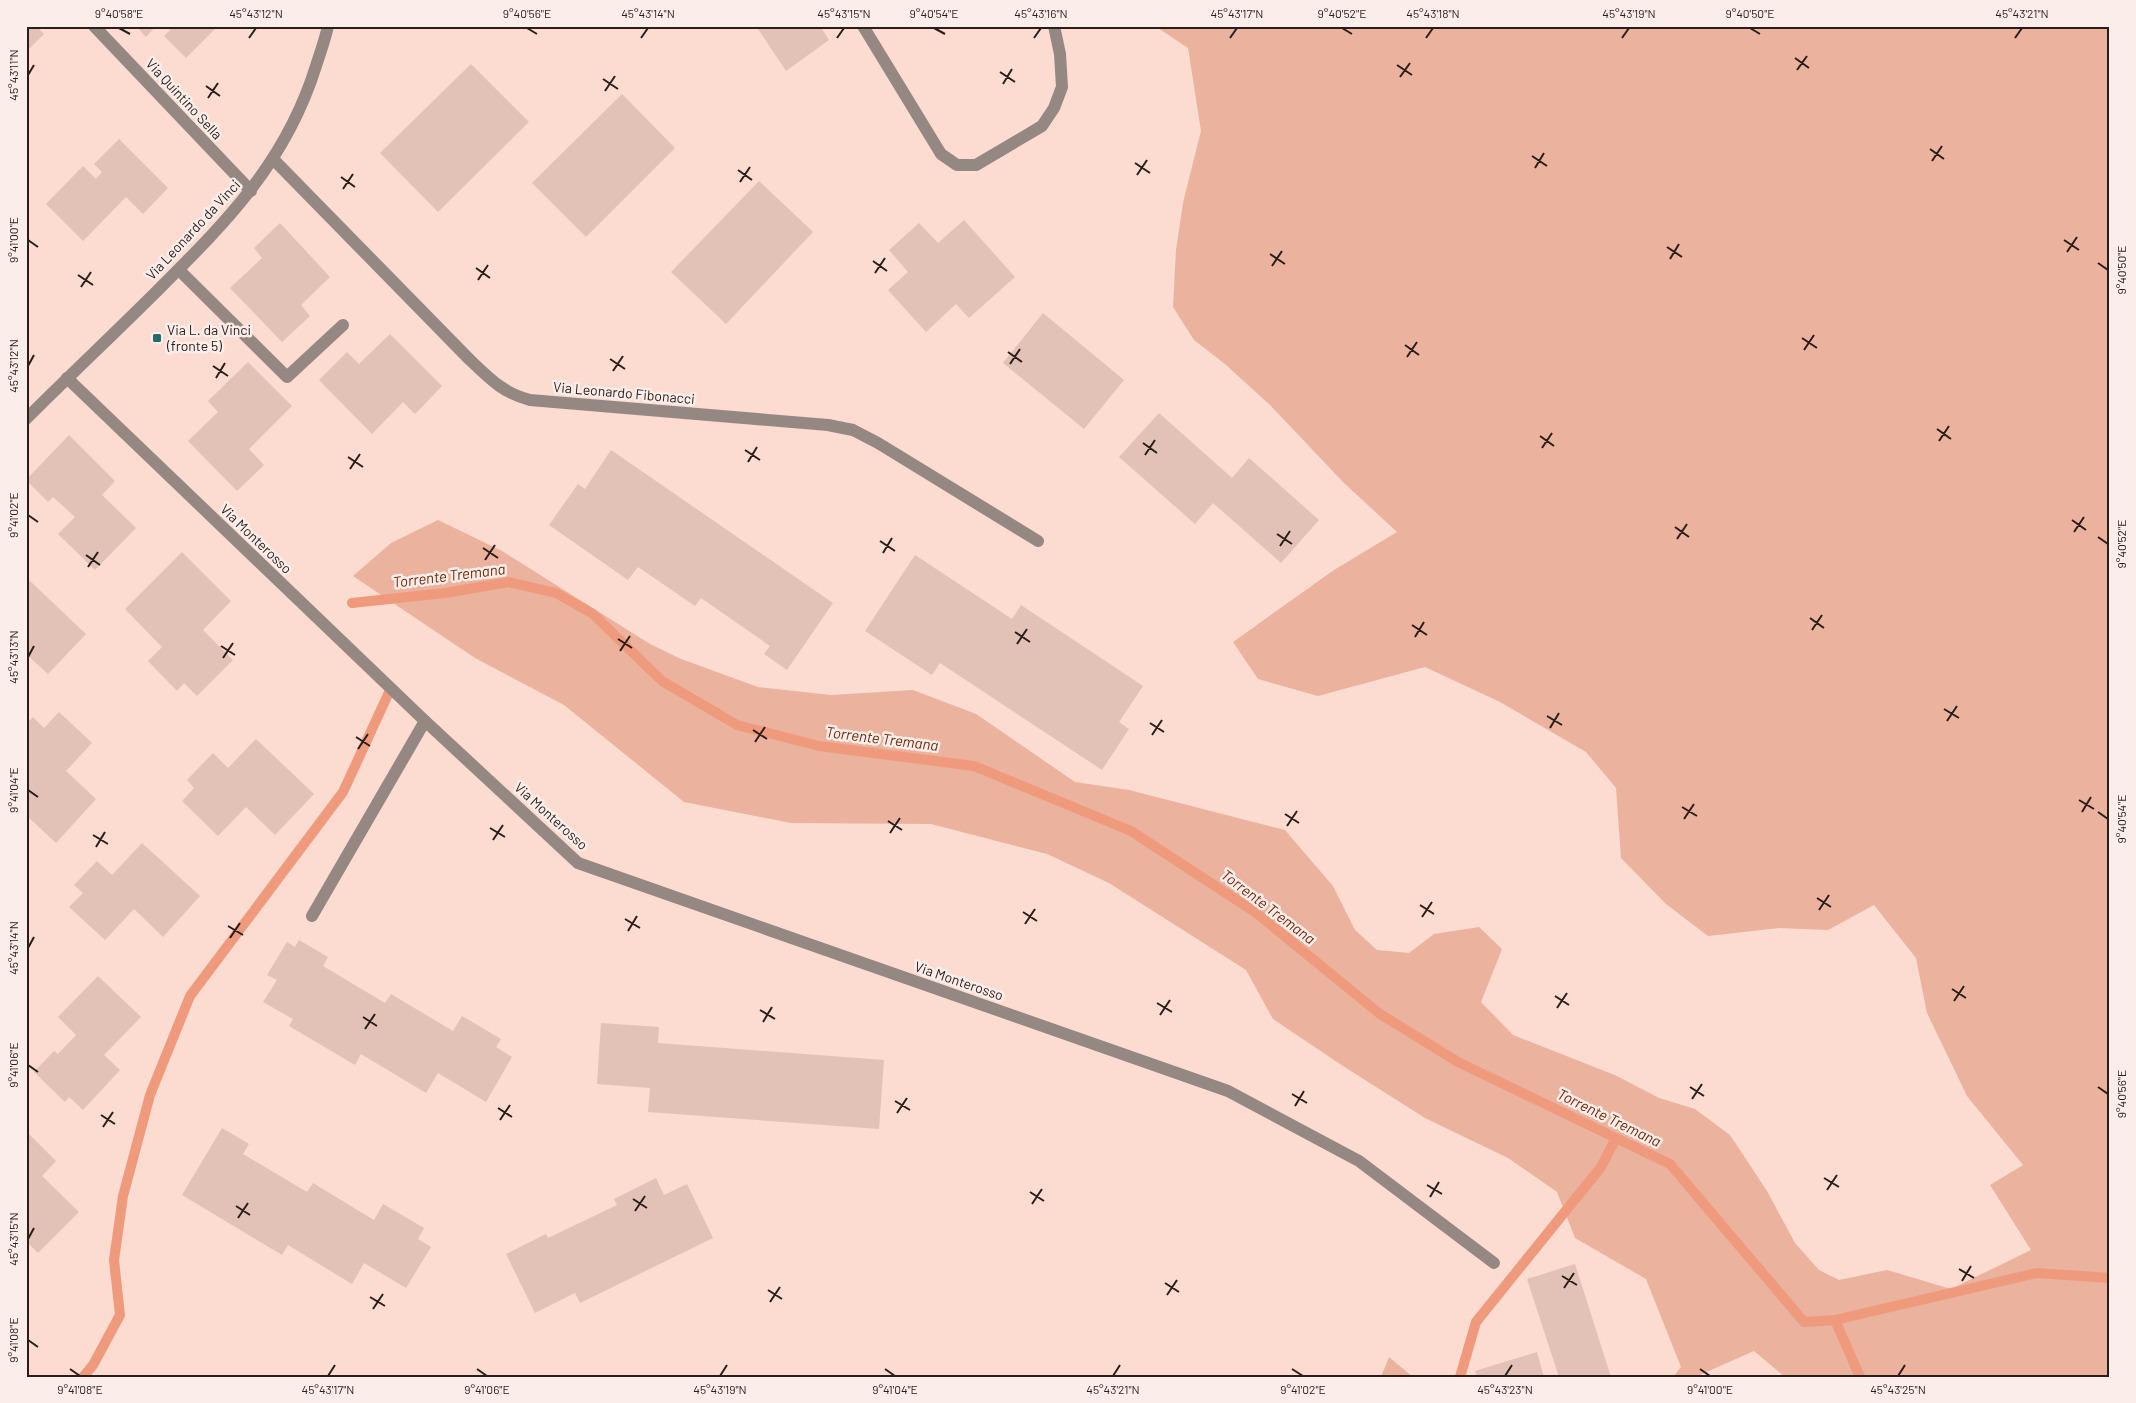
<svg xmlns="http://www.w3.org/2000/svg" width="2136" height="1403" font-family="Barlow,sans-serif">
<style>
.green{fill:#ebb29e}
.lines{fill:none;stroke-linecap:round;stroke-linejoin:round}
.stream{stroke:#ef9a7c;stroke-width:10}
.building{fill:#e2c1b6}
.minor{stroke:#958883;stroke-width:12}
.ticks{fill:none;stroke:#2a1e1a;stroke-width:2}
.poi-dot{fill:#216c68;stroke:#fbede9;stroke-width:2}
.labels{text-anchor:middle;stroke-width:5;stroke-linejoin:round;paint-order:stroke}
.street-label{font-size:14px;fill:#2a1e1a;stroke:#fbede9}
.poi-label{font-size:14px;fill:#2a1e1a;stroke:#fbede9;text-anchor:start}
.water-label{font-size:15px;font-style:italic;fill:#712707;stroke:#fbede9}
.neatline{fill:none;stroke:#2a1e1a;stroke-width:2}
.ticks-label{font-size:12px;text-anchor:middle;fill:#2a1e1a}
</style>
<rect width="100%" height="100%" fill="#fcdbd0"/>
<g class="green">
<path d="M1155 26H2110V1377H1785L1754 1351 1695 1377H1673L1681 1367 1646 1279 1575 1238 1557 1192 1508 1158 1425 1118 1343 1066 1273 1019 1246 970 1109 883 1047 854 931 824 791 823 684 802 564 705 475 658 353 576 391 543 438 520 502 551 650 644 681 659 758 687 831 695 913 690 976 714 1075 782 1129 790 1285 830 1333 886 1355 930 1377 950 1409 953 1434 934 1479 927 1502 949 1481 1002 1513 1035 1617 1076 1659 1098 1695 1109 1730 1135 1767 1191 1795 1243 1819 1270 1839 1280 1887 1270 1951 1289 2031 1250 1990 1185 2023 1165 1967 1096 1927 1013 1916 958 1874 905 1828 930 1779 928 1708 936 1666 904 1621 858 1616 788 1586 752 1500 702 1425 667 1318 696 1258 679 1233 642 1334 570 1397 532 1343 482 1270 405 1225 364 1194 340 1173 307 1176 250 1183 203 1201 131 1188 48Z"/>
<path d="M1389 1357 1413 1377H1381Z"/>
</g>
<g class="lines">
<g class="stream">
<path d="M352 603 445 593 509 582 556 593 593 614 662 681 737 725 819 746 974 766 1131 831 1255 912 1380 1014 1458 1062 1670 1164 1804 1322 1835 1320 2037 1273 2110 1278"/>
<path d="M1835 1320 1860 1377"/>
<path d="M83 1377 93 1365 120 1315 114 1260 123 1196 150 1095 190 996 343 792 391 688"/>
<path d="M1460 1377 1476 1322 1601 1167 1616 1138"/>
</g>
</g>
<g class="building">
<path d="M26 26H36L44 34 26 52Z"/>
<path d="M136 26H156L146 37Z"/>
<path d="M166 26H218L186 58 164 36 170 30Z"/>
<path d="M756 26H820L829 40 786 71Z"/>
<path d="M471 64 529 122 438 212 380 153Z"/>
<path d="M622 94 675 148 586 237 532 183Z"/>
<path d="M119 139 168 188 143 214 126 197 83 241 46 204 83 166 96 179 102 172 94 164Z"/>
<path d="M759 181 813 232 726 324 671 272Z"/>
<path d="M964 220 1015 277 969 318 956 304 926 332 888 290 908 272 889 250 919 223 938 243Z"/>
<path d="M280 223 330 277 301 305 310 316 282 342 230 288 262 258 254 248Z"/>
<path d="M1043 313 1124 380 1084 429 1003 363Z"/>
<path d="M390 334 442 386 415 414 403 402 372 434 319 380 347 352 359 364Z"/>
<path d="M248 362 292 406 249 449 264 465 237 491 188 441 218 412 208 401Z"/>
<path d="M1159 413 1232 478 1249 458 1319 520 1281 563 1213 503 1195 524 1119 457Z"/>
<path d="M69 435 115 481 102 495 136 528 95 570 58 534 75 517 53 497 48 502 26 480Z"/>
<path d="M611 450 833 603 787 670 764 654 770 646 701 598 695 606 638 567 628 580 549 525 578 484 585 489Z"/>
<path d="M182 552 231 601 203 630 233 660 197 696 184 683 177 691 148 661 162 647 125 609Z"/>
<path d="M915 555 1012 619 1021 605 1143 686 1119 722 1129 729 1102 770 940 663 932 675 865 631Z"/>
<path d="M30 581 86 634 48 674 26 654V585Z"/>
<path d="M59 712 92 743 66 771 96 799 56 843 26 815V724L33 717 44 728Z"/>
<path d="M256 739 314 794 275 835 246 807 218 836 182 801 194 788 187 780 213 753 228 768Z"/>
<path d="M142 843 200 896 163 937 134 909 105 940 69 907 83 893 74 885 97 861 112 875Z"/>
<path d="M299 940 328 957 323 966 385 1003 391 994 453 1031 462 1016 501 1039 496 1047 512 1057 486 1102 438 1073 426 1093 361 1054 355 1065 289 1026 293 1019 263 1002 277 980 267 975 287 942 295 947Z"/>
<path d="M98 976 141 1017 104 1055 120 1070 83 1110 69 1097 65 1102 34 1072 54 1051 58 1054 76 1035 58 1017Z"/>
<path d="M601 1023 659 1027 658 1043 884 1060 879 1129 648 1112 650 1088 597 1084Z"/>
<path d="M222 1128 249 1144 243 1154 307 1192 313 1183 374 1220 383 1204 424 1228 418 1239 431 1247 406 1288 364 1263 352 1284 288 1245 282 1255 182 1195Z"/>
<path d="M26 1131 56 1161 42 1176 79 1212 38 1253 26 1241Z"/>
<path d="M656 1178 664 1195 687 1184 713 1238 580 1303 575 1293 535 1313 506 1254 546 1234 548 1238 617 1205 614 1199Z"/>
<path d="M1575 1264 1611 1377H1559L1527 1279Z"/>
<path d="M1537 1352 1544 1377H1477L1475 1371Z"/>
</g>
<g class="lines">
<g class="minor">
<path d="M94 26 251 191"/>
<path d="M863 26 941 154 957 165H976L1042 126 1054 108 1062 87 1060 54 1054 26"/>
<path d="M274 160 470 360C490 379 503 393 530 400L828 425 853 430 878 443 1038 541"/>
<path d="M179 270 287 377 343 325"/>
<path d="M67 378 425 721 578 863 1228 1091 1359 1161 1494 1263"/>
<path d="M26 419C70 375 115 333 159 289 228 220 286 162 316 66 320 53 325 40 328 26"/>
<path d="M312 916 425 721"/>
</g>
</g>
<path class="ticks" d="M119 28 130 34M527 28 537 34M934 28 945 34M1342 28 1352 34M1750 28 1760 34M249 38 256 28M641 38 648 28M837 38 844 28M1034 38 1041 28M1230 38 1237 28M1426 38 1433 28M1622 38 1629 28M2015 38 2022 28M1795 58 1809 68M1397 65 1412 75M1797 70 1807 56M1000 72 1015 82M28 75 34 65M1400 77 1410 63M603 79 618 89M1003 84 1012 69M206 86 220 96M605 91 615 76M208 98 218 83M1930 149 1944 159M1532 156 1547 166M1932 161 1942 146M1135 163 1150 173M1535 168 1544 153M738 170 752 180M1137 175 1147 160M341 177 355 187M740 182 750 167M343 189 353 174M28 240 38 247M2064 240 2079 250M1667 247 1682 257M2067 252 2077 237M1270 254 1285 264M1670 259 1679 244M873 261 887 271M2098 263 2108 270M1272 266 1282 251M476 268 490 278M875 273 885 258M78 275 93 285M478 280 488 265M81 287 91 272M1802 338 1817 348M1405 345 1419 355M1804 350 1814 335M1008 352 1022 362M1407 357 1417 342M610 359 625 369M1010 364 1020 349M28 366 34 355M213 366 228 376M613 371 623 356M216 378 225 363M1937 429 1951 439M1540 436 1554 446M1939 441 1949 426M1143 443 1157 453M1542 448 1552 433M745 450 760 460M1145 455 1155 440M348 457 363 467M748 462 757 447M350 469 360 454M28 515 38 522M2072 520 2086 530M1675 527 1689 537M2074 532 2084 517M1277 534 1292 544M2098 537 2108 544M1677 539 1687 524M880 541 895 551M1280 546 1290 531M483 548 498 558M883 553 892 538M86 555 100 565M485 560 495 545M88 567 98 552M1810 618 1824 628M1412 625 1427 635M1812 630 1822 615M1015 632 1030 642M1415 637 1424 622M618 639 632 648M1017 644 1027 629M221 646 235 655M620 651 630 636M28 657 34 646M223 658 233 643M1944 709 1959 718M1547 716 1562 725M1947 721 1957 706M1150 723 1164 732M1550 728 1559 713M753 730 767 739M1152 735 1162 720M356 737 370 746M755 742 765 727M358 749 368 734M28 790 38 797M2079 800 2094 809M1682 807 1697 816M2082 812 2091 797M2098 812 2108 819M1285 814 1299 823M1684 819 1694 804M888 821 902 830M1287 826 1297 811M490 828 505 837M890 833 900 818M93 835 108 844M493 840 503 825M96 847 105 832M1817 898 1831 907M1420 905 1434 914M1819 910 1829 895M1023 912 1037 921M1422 917 1432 902M625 919 640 928M1025 924 1035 909M228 926 243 935M628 931 637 916M230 938 240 923M28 948 34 937M1952 989 1966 998M1555 996 1569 1005M1954 1001 1964 986M1157 1003 1172 1012M1557 1008 1567 993M760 1010 775 1019M1160 1015 1170 1000M363 1017 377 1026M763 1022 772 1007M365 1029 375 1014M28 1065 38 1072M1690 1087 1704 1096M2098 1087 2108 1094M1292 1094 1307 1103M1692 1099 1702 1084M895 1101 910 1110M1295 1106 1304 1091M498 1108 512 1117M897 1113 907 1098M101 1115 115 1124M500 1120 510 1105M103 1127 113 1112M1824 1178 1839 1187M1427 1185 1442 1194M1827 1190 1837 1175M1030 1192 1044 1201M1430 1197 1439 1182M633 1199 647 1208M1032 1204 1042 1189M236 1206 250 1215M635 1211 645 1196M238 1218 248 1203M28 1239 34 1228M1959 1269 1974 1278M1562 1276 1577 1285M1962 1281 1971 1266M1165 1283 1179 1292M1564 1288 1574 1273M768 1290 782 1299M1167 1295 1177 1280M370 1297 385 1306M770 1302 780 1287M373 1309 383 1294M28 1340 38 1347M70 1369 80 1376M477 1369 487 1376M885 1369 895 1376M1292 1369 1303 1376M1700 1369 1710 1376M328 1376 335 1365M720 1376 727 1365M1113 1376 1120 1365M1505 1376 1512 1365M1898 1376 1905 1365"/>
<rect class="poi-dot" x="152" y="333" width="10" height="10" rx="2.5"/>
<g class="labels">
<g class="street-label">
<text transform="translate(184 99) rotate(47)" y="5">Via Quintino Sella</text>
<text transform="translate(193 230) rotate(-47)" y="5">Via Leonardo da Vinci</text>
<text transform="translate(624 393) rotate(5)" y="5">Via Leonardo Fibonacci</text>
<text transform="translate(256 539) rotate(44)" y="5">Via Monterosso</text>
<text transform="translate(551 816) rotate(42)" y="5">Via Monterosso</text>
<text transform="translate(959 981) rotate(19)" y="5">Via Monterosso</text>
</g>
<g class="poi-label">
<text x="167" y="335">Via L. da Vinci<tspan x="167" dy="16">(fronte 5)</tspan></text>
</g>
<g class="water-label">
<text transform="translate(449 576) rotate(-7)" y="5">Torrente Tremana</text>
<text transform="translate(882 739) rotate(7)" y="5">Torrente Tremana</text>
<text transform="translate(1268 907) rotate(37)" y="5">Torrente Tremana</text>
<text transform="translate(1609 1118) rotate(26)" y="5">Torrente Tremana</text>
</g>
</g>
<rect width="2136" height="1403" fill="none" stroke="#fbede9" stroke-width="55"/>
<rect x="28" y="28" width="2080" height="1348" class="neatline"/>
<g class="ticks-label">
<text x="119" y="18">9°40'58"E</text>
<text x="256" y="18">45°43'12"N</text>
<text x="527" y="18">9°40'56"E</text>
<text x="648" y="18">45°43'14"N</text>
<text x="844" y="18">45°43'15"N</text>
<text x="934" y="18">9°40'54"E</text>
<text x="1041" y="18">45°43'16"N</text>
<text x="1237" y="18">45°43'17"N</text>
<text x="1342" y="18">9°40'52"E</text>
<text x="1433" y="18">45°43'18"N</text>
<text x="1629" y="18">45°43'19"N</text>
<text x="1750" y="18">9°40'50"E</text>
<text x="2022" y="18">45°43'21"N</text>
<text transform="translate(14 75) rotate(-90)" y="4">45°43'11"N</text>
<text transform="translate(14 240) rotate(-90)" y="4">9°41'00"E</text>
<text transform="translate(2122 270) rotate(-90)" y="4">9°40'50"E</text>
<text transform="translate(14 366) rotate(-90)" y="4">45°43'12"N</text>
<text transform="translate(14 515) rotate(-90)" y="4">9°41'02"E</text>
<text transform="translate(2122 544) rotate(-90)" y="4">9°40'52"E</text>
<text transform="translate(14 657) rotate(-90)" y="4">45°43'13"N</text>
<text transform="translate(14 790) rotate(-90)" y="4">9°41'04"E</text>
<text transform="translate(2122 819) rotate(-90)" y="4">9°40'54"E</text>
<text transform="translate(14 948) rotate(-90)" y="4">45°43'14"N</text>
<text transform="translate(14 1065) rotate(-90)" y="4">9°41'06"E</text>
<text transform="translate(2122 1094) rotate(-90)" y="4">9°40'56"E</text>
<text transform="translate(14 1239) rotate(-90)" y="4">45°43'15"N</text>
<text transform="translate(14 1340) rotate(-90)" y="4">9°41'08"E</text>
<text x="80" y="1394">9°41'08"E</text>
<text x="328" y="1394">45°43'17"N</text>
<text x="487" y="1394">9°41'06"E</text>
<text x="720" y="1394">45°43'19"N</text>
<text x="895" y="1394">9°41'04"E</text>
<text x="1113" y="1394">45°43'21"N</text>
<text x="1303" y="1394">9°41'02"E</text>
<text x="1505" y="1394">45°43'23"N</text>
<text x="1710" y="1394">9°41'00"E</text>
<text x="1898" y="1394">45°43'25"N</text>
</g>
</svg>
